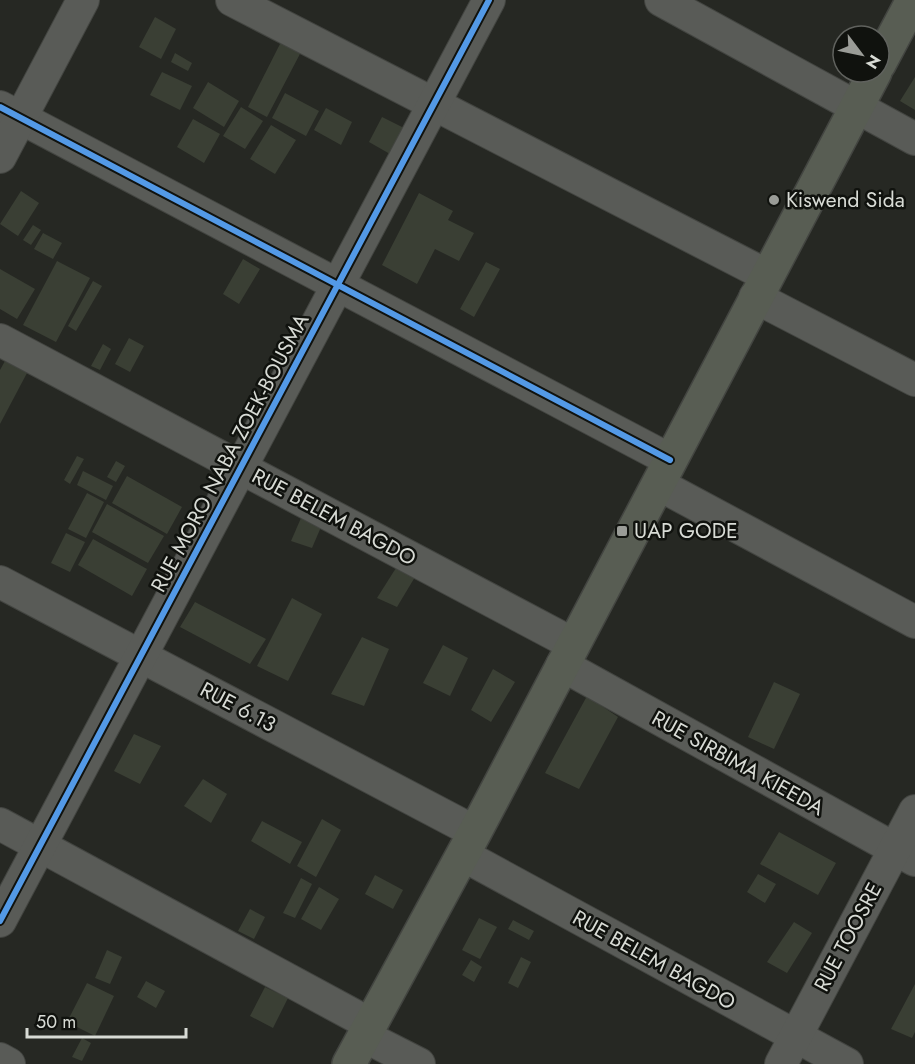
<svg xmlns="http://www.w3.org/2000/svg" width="915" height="1064" font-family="Jost,sans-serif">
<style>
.building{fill:#3a3f34}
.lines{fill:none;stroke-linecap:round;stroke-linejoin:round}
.minor-casing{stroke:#434541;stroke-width:34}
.major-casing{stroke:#434541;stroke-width:36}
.minor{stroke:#595b57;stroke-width:32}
.major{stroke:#585d53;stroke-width:33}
.cycleway-casing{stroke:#10120e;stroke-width:10}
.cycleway{stroke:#5399e6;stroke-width:6}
.poi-dot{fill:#9a9c97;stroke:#10120e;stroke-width:2}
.labels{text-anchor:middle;stroke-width:5;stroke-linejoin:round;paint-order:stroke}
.poi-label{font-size:21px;fill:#d8dbd5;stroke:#10120e;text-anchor:start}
.street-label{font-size:21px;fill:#d8dbd5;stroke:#10120e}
</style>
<rect width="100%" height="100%" fill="#262823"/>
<g class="building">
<path d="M155 17 176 29 161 59 139 47Z"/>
<path d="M281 42 301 52 267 117 248 107Z"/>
<path d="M175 53 192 63 188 71 171 62Z"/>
<path d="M162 72 192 86 180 110 150 95Z"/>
<path d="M915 77V110L900 101Z"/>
<path d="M208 82 239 101 224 127 193 108Z"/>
<path d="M285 93 319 111 306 136 272 118Z"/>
<path d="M241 107 263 121 245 149 223 136Z"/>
<path d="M326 108 352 122 341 145 314 130Z"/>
<path d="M382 117 404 128 390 154 369 142Z"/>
<path d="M193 119 220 134 204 163 177 147Z"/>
<path d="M271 125 296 140 275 174 250 159Z"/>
<path d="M21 191 39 203 18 236 0 224Z"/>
<path d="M419 193 453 211 448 220 474 233 459 261 435 249 417 284 382 265Z"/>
<path d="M33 225 41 230 31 245 23 240Z"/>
<path d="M43 233 62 243 53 259 34 249Z"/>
<path d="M243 259 260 269 239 304 223 294Z"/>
<path d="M57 261 90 278 56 342 23 325Z"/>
<path d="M486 262 500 269 474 317 460 309Z"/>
<path d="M0 269 35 289 17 319 0 309Z"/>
<path d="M93 281 102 286 76 331 68 326Z"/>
<path d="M129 338 144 346 130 372 115 364Z"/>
<path d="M103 344 111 349 100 370 91 366Z"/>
<path d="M5 361 27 373 0 424V370Z"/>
<path d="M77 456 84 459 70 484 64 480Z"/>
<path d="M116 461 125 466 116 482 107 477Z"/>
<path d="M83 471 113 486 106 500 77 485Z"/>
<path d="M127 476 182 507 167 534 112 503Z"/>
<path d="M87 493 104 502 86 538 68 529Z"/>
<path d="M107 504 164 536 148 563 92 532Z"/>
<path d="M301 518 321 527 312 548 291 541Z"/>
<path d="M66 533 85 542 70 572 51 563Z"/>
<path d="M93 539 147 569 132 596 78 565Z"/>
<path d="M396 568 415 577 397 607 377 598Z"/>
<path d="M292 598 322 614 288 681 257 666Z"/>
<path d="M195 602 266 639 250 664 180 627Z"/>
<path d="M362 637 389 649 364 706 331 694Z"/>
<path d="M443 645 468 658 450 696 423 683Z"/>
<path d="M493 669 515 682 491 722 471 710Z"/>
<path d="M774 682 800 694 774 749 748 737Z"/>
<path d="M587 696 618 717 579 789 545 773Z"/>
<path d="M134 734 161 746 140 784 114 771Z"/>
<path d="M203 779 227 794 211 823 184 806Z"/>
<path d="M322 819 341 830 316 877 297 866Z"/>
<path d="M262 821 302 842 290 864 251 841Z"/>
<path d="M779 832 836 863 818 895 760 864Z"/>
<path d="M758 874 776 884 765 903 747 892Z"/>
<path d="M375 875 403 890 393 909 365 894Z"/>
<path d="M301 878 312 884 295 918 283 913Z"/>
<path d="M319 887 339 899 321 930 301 919Z"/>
<path d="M250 909 265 917 254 939 238 931Z"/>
<path d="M479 918 497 927 480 959 462 950Z"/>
<path d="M513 920 534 931 529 940 508 929Z"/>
<path d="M794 922 812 933 787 973 767 962Z"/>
<path d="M107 950 122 957 110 984 95 978Z"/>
<path d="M521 957 531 962 518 988 508 983Z"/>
<path d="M471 960 482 967 474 982 462 975Z"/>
<path d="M146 981 165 991 156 1008 137 997Z"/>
<path d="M87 983 114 996 95 1036 67 1022Z"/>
<path d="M915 984V1032L912 1038 891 1029Z"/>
<path d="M265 987 288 998 273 1028 250 1016Z"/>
<path d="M82 1038 91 1043 82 1061 72 1057Z"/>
</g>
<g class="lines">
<defs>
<g id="minor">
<path d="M232 0 766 275"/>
<path d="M661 0 915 139"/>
<path d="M0 107 670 460"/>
<path d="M0 157 83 0"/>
<path d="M755 297 915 380"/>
<path d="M0 340 573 644"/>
<path d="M658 484 915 622"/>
<path d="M0 582 475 832"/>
<path d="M562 665 915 860"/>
<path d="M0 824 370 1024"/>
<path d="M463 855 847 1064"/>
<path d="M0 921 489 0"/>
<path d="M364 1036 419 1064"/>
<path d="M0 1059 9 1064"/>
<path d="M781 1064 915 811"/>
</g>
<g id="major">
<path d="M879 64 913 0"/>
<path d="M349 1064 475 832 875 72"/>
</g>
</defs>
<use href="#minor" class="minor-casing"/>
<use href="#major" class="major-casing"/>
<use href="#minor" class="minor"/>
<use href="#major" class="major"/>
<defs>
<g id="cycleway">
<path d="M0 107 670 460"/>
<path d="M0 921 489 0"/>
</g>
</defs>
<use href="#cycleway" class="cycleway-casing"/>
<use href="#cycleway" class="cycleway"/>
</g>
<g class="poi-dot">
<circle cx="774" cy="200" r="6"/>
<rect x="616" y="525" width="12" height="12" rx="3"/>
</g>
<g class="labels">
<g class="poi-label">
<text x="786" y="207">Kiswend Sida</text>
<text x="634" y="538">UAP GODE</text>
</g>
<g class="street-label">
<text transform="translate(230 453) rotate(-62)" y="7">RUE MORO NABA ZOEK-BOUSMA</text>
<text transform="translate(334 517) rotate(28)" y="7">RUE BELEM BAGDO</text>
<text transform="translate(238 707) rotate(28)" y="7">RUE 6.13</text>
<text transform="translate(738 763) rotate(29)" y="7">RUE SIRBIMA KIEEDA</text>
<text transform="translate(848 937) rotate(-62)" y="7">RUE TOOSRE</text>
<text transform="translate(654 960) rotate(29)" y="7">RUE BELEM BAGDO</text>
</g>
</g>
<g transform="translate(861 54) rotate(122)"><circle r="28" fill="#10120e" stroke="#60625e" stroke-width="1.5"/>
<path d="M0-4.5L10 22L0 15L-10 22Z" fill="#9a9c97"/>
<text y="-9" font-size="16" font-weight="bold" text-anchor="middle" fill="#d8dbd5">N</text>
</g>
<path d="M27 1028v9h159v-9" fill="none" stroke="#d8dbd5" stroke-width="3"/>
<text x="36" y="1028" font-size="18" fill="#d8dbd5" stroke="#10120e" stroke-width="4.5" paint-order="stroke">50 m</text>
</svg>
